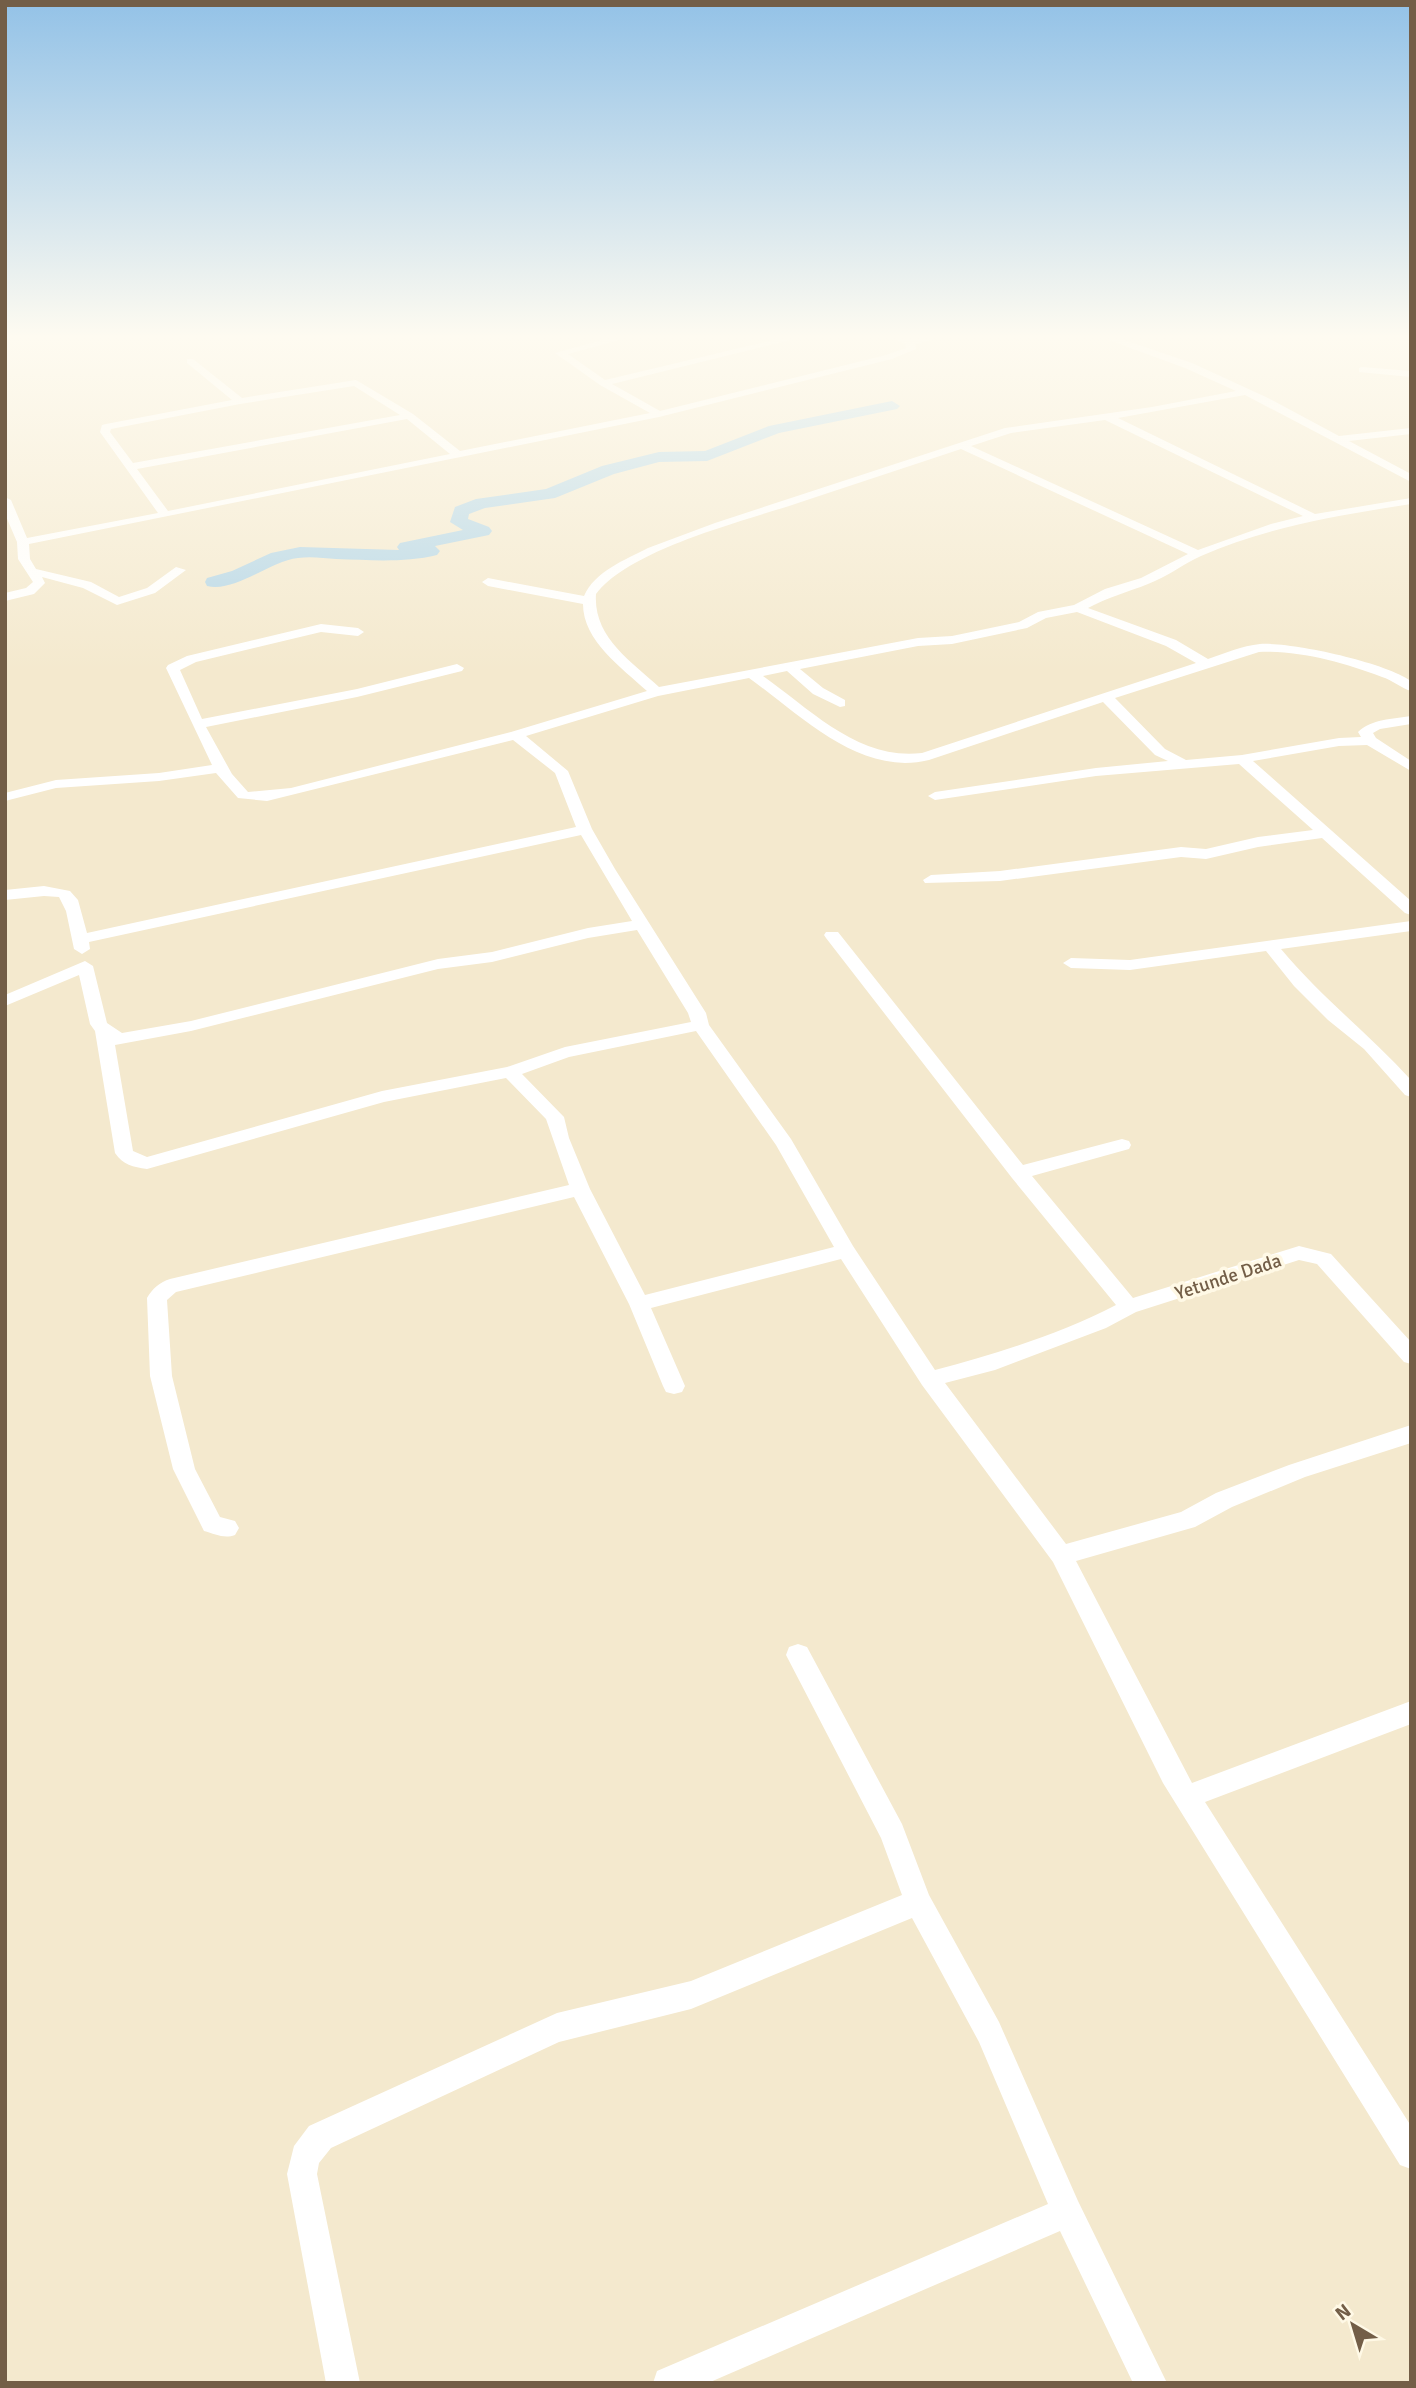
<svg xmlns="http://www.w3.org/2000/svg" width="1416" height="2388" font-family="Signika,sans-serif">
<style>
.residential{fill:#f4e9ce}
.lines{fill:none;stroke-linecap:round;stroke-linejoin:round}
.river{fill:#b5d6e6;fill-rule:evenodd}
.minor{fill:#fff;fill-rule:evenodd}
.tertiary{fill:#fff;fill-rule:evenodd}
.labels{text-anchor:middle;stroke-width:7;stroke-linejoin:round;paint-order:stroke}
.street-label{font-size:19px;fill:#735e47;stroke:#fff9e6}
</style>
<rect width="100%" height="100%" fill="#fcf6e0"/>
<rect class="residential" x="5" y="339" width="1406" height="2044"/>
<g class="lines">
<path class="river" d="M892 401 900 406 897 409 779 433 707 461 659 462 614 474 555 498 485 508 469 514 468 519 489 527 492 531 489 535 435 546 440 551 437 555C404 563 370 560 336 559 324 558 310 556 298 558 270 561 235 593 207 586L205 582 207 578 232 571 271 553 300 547 399 550 397 547 400 543 463 530 450 522 455 507 476 499 546 489 602 466 659 452 705 451 769 426Z"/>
<g class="minor">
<path d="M606 339H623L568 354 605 380 778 339H795L612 384 660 411 886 355 906 348 905 342 910 339 915 342 916 349 892 359 659 417 29 544 30 559 36 569 91 582 119 597 147 588 176 567 186 570 155 593 117 605 83 588 42 577 45 583 34 594 5 601V593L26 588 33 582 18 559 17 542 5 514V497L11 500 27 538 158 513 100 432 102 425 106 424 232 400 187 363V359H193L242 398 356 380 413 414 460 451 650 413 600 385 555 353ZM354 386 400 415 133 463 110 432 111 429 240 404ZM407 419 450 454 168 511 137 469Z"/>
<path d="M1106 339H1121L1192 363 1268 398 1339 436 1411 428V434L1349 441 1411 474V482L1245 395 1118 418 1315 514 1411 498V504C1339 515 1268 527 1201 556 1183 564 1167 577 1148 584 1128 592 1108 597 1088 608L1176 640 1208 659C1225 653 1242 646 1260 644 1292 642 1384 662 1411 681V691C1401 688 1392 680 1382 677 1345 663 1299 650 1259 652L1115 698 1165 749 1186 760 1242 755 1339 738 1361 737 1358 732C1371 719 1393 719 1411 716V724L1380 729 1373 733 1376 738 1411 761V771L1367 745 1339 746 1253 761 1411 901V915L1405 913 1322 838 1258 847 1206 859 1181 857 1000 881 925 883 923 880 931 875 1000 871 1181 847 1206 849 1258 837 1313 830 1239 764 1096 776 935 800 928 796 935 792 1096 768 1168 761 1155 755 1103 702 929 760C859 777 801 715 749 678L658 696 526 736 568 771 592 829 615 869 706 1013 709 1025 791 1139 853 1246 935 1370C996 1354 1060 1334 1116 1305L1012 1178 826 938 824 935 826 932H838L1023 1165 1122 1139 1129 1141 1131 1145 1129 1149 1032 1176 1133 1298 1299 1246 1331 1254 1411 1342V1364L1404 1362 1317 1264 1299 1260 1136 1312 1106 1328 995 1370 945 1383 1066 1544 1181 1512 1216 1493 1289 1465 1411 1425V1443L1305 1477 1232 1507 1195 1527 1076 1561 1192 1783 1411 1701V1724L1205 1802 1411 2126V2169L1400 2165 1163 1783 1053 1562 922 1385 841 1259 651 1308 685 1386 682 1392 674 1394 666 1392 663 1386 629 1304 574 1197 176 1292 167 1300 172 1376 195 1469 220 1517 235 1521 239 1528 235 1535C224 1539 215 1534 204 1531L173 1469 150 1376 147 1298C152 1289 160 1282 170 1279L569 1185 546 1119 506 1078 384 1102 147 1169C133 1167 123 1165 115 1153L95 1031 90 1024 79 975 5 1006V995L85 961 93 966 107 1023 122 1033 191 1021 438 959 492 952 588 928 632 921 581 835 89 942 90 949 82 954 74 949 66 911 59 897 44 896 5 900V890L44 886 70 891 78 900 87 933 576 827 555 773 513 740 267 801 238 798 216 773 159 781 56 788 5 801V793L56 780 159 773 212 765 166 668 168 665 187 656 321 624 358 628 364 632 358 636 321 632 196 662 180 670 202 719 357 689 457 664 464 668 462 671 357 697 206 727 232 774 248 792 291 788 511 732 647 691C622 668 583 641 583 604L488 586 482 582 488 578 584 596C595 571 625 560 648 548L715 523 1005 428 1152 407 1236 391 1185 368ZM1105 420 1303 516 1271 524 1198 550 971 446 1011 433ZM961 449 1188 554 1141 578 1105 589 1074 605 1038 612 1019 622 952 636 918 638 659 687C631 661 593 637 596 594 630 549 744 521 798 503 852 485 907 467 961 449ZM1077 612 1166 646 1196 663 922 753C859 761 810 709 763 676L787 671 813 694 840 707 845 706V700L823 688 800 669 918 646 952 644 1027 628 1046 618ZM637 930 688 1013 691 1022 565 1047 507 1067 382 1091 147 1157 133 1151 115 1045 191 1031 438 969 492 962 588 938ZM696 1031 776 1145 834 1247 645 1295 590 1189 569 1138 564 1117 522 1074 569 1057Z"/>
<path d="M1362 367 1411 371V377L1359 372V368Z"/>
<path d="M1411 921V931L1281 949C1321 997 1369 1034 1411 1080V1097L1405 1095 1364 1049 1328 1020 1294 986 1266 951 1130 970 1071 968 1063 963 1071 958 1130 960Z"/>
<path d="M798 1644 807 1647 902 1824 929 1895 999 2022 1078 2201 1167 2383H1133L1060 2231 708 2383H653L657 2371 1048 2204 979 2042 912 1918 691 2009 559 2042 331 2148 319 2163 317 2174 360 2383H326L287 2174 294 2146 309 2126 557 2013 691 1981 902 1895 881 1838 786 1655 789 1647Z"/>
</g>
<path class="tertiary" d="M893 339H935L910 346Z"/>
</g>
<linearGradient id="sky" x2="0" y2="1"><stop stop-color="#93c2e7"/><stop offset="0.5" stop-color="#fefbf1"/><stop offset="1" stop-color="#fefbf1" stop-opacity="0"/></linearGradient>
<rect width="1416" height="673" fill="url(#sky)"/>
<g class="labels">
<g class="street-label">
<text transform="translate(1228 1276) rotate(-18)" y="7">Yetunde Dada</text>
</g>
</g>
<rect width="1416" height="2388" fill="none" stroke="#735e47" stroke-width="14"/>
<g transform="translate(1353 2325) rotate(322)" stroke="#fff9e6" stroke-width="5" paint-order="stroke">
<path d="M0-5L12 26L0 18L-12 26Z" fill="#735e47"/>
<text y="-10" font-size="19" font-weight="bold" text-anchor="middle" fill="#735e47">N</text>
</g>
</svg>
